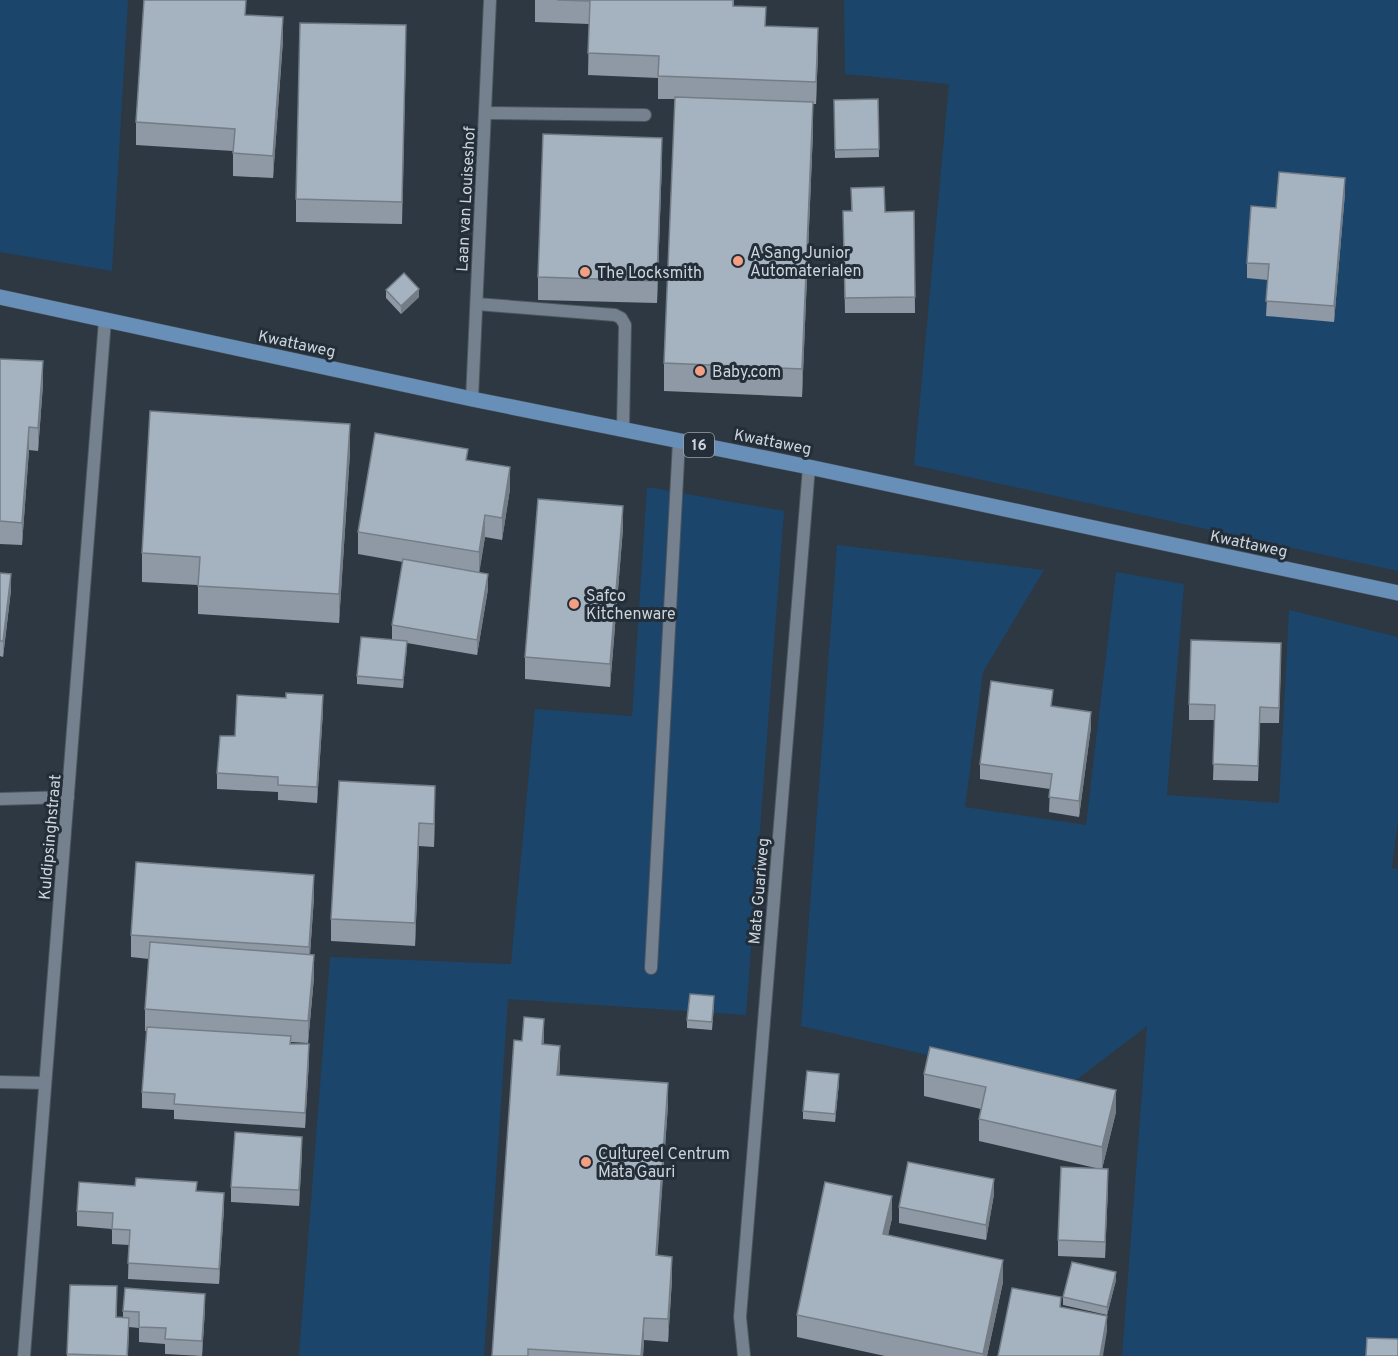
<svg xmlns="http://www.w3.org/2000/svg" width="1398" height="1356" font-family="Overpass,sans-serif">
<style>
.green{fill:#1c456b}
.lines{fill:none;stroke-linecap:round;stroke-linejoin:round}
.service-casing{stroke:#4c555f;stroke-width:14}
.minor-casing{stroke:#4c555f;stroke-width:14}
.tertiary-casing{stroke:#4c555f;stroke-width:14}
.primary-casing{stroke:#4c555f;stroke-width:16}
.service{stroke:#75818e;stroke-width:12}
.minor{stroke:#75818e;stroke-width:12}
.tertiary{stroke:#75818e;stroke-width:12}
.primary{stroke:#688fb7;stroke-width:15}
.wall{fill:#8e99a5}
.shaded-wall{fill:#747d86}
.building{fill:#a5b2c0;stroke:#747d86;stroke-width:1.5}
.poi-dot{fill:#f39f83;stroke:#232e39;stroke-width:2}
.labels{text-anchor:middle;stroke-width:6;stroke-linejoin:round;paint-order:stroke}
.shield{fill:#232e39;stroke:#9aa2ab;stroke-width:1.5}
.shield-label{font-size:15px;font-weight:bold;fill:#cdd4dc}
.street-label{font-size:16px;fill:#cdd4dc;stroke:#232e39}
.poi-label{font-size:16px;fill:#cdd4dc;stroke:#232e39;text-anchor:start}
</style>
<rect width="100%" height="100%" fill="#2d3843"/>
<g class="green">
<path d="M0 0H128L112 271 0 252Z"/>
<path d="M844 0H1398V571L914 465 949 84 845 74Z"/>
<path d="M647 487 784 511 746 1015 508 999 484 1356H299L330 957 511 964 535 709 632 716Z"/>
<path d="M837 545 1044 570 983 672 965 807 1086 825 1116 572 1184 584 1167 795 1279 803 1289 610 1398 637V819L1392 868 1398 869V1356H1122L1147 1026 1067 1087 801 1026Z"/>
</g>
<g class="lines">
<defs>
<g id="service">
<path d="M485 113 645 115"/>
<path d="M477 304 615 315 621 318 625 325 623 429"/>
<path d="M651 968 679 441"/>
<path d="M0 1082 45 1083"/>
<path d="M744 1356 740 1317 809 467"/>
</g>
<g id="minor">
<path d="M472 399 490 0"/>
<path d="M0 799 68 797"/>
</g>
<path id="tertiary" d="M24 1356 105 320"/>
<path id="primary" d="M0 297 472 399 809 467 1398 593"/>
</defs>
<use href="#service" class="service-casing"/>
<use href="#minor" class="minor-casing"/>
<use href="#tertiary" class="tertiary-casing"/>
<use href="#primary" class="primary-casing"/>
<use href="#service" class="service"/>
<use href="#minor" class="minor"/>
<use href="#tertiary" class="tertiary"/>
<use href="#primary" class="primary"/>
</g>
<g class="wall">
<path d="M535 0H734V6L766 26 818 50 816 104H813V131L802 397 664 391V363L675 99H658V78L588 75 589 24 535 22Z"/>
<path d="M246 15 283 40 273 178 233 176V151L136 145V122Z"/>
<path d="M406 47 402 224 296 222V199Z"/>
<path d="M878 99 879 157 835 158 834 100Z"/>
<path d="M662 160 657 303 538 300V277Z"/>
<path d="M851 188 885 212 914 211 915 313H845L843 211H851Z"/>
<path d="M1345 193 1334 322 1266 316 1268 280 1247 278V263L1276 208Z"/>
<path d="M386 290 419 297 401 314 386 298Z"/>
<path d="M0 359 43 384 38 451 29 450 22 545 0 544Z"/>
<path d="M350 452 339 623 198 614V585L142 582V553Z"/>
<path d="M468 460 510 489 502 540 485 537 479 572 488 589 477 655 407 643 403 688 357 684V676L392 640V625L403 562 358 554V532Z"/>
<path d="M623 528 610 687 525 679V657Z"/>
<path d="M0 573 11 590 3 657 0 656Z"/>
<path d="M1281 659 1279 723H1260L1258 781 1213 780 1215 720H1189V704Z"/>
<path d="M1053 707 1091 727 1079 817 1049 812 1050 789 980 779V764Z"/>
<path d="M323 711 317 803 278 800V792L217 789V773L235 736Z"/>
<path d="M339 781 435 808 434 847 419 846 415 946 331 941V919Z"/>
<path d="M314 897 310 954 314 977 308 1043 291 1042V1044L309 1060 305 1128 174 1119V1110L142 1108V1092L147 1031H145V1009L149 959 131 957V935Z"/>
<path d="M714 1004 712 1030 687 1028V1020Z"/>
<path d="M544 1044 560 1068 559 1075 668 1105 657 1256 672 1279 668 1342 644 1340 643 1356H492Z"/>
<path d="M924 1074 1116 1112 1102 1169 1108 1185 1105 1258 1058 1256V1240L1100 1169 979 1141V1119L981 1109 924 1096Z"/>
<path d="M839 1082 835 1122 803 1119V1111Z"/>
<path d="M302 1152 299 1206 231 1202V1187Z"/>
<path d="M135 1186 197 1191 224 1208 219 1284 128 1279 129 1245 112 1244V1229L77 1226V1211Z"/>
<path d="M994 1194 986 1240 899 1223V1207Z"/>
<path d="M892 1218 888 1235 1003 1282 987 1356H885L797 1337V1315Z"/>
<path d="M1116 1280 1107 1315 1063 1305V1297Z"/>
<path d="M70 1285 117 1302V1317L123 1318V1311L205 1309 202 1356 165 1354V1344L139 1342V1328L129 1327 128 1356H67Z"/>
</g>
<g class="shaded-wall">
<path d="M283 17V40L273 178V156Z"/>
<path d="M818 28V50L816 104V82Z"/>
<path d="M813 102V131L802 397V369Z"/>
<path d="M662 138V160L657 303V281Z"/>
<path d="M1345 178V193L1334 322V306Z"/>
<path d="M419 289V297L401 314V306Z"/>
<path d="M43 361V384L38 451V428Z"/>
<path d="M350 424V452L339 623V594Z"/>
<path d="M29 427V450L22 545V523Z"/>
<path d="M510 467V489L502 540V518Z"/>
<path d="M623 506V528L610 687V664Z"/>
<path d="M485 515V537L479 575V552Z"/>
<path d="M11 574V590L3 657V641Z"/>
<path d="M488 574V589L477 655V640Z"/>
<path d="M407 641V649L403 688V680Z"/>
<path d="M323 695V711L317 803V787Z"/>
<path d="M1091 712V727L1079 817V801Z"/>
<path d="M435 786V808L434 847V824Z"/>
<path d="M419 823V846L415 946V923Z"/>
<path d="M314 875V897L309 969V947Z"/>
<path d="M314 955V977L308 1043V1021Z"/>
<path d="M544 1019V1041L542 1067V1044Z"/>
<path d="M309 1044V1060L305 1128V1113Z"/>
<path d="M560 1046V1068L557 1097V1075Z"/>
<path d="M839 1074V1082L835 1122V1114Z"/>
<path d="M668 1083V1105L656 1278V1255Z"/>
<path d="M1116 1090V1112L1102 1169V1147Z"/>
<path d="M302 1137V1152L299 1206V1190Z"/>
<path d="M1108 1169V1185L1105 1258V1242Z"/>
<path d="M994 1179V1194L986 1240V1225Z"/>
<path d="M224 1193V1208L219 1284V1269Z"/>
<path d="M892 1196V1218L883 1257V1234Z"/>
<path d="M672 1257V1279L668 1342V1319Z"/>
<path d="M1003 1260V1282L987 1356H983Z"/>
<path d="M1116 1272V1280L1107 1315V1307Z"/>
<path d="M205 1294V1309L202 1356V1341Z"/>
<path d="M1107 1316V1331L1103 1356H1100Z"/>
<path d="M644 1318V1340L643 1356H641Z"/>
</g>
<g class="building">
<path d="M144 0H246L245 15 283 17 273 156 233 153 235 129 136 122Z"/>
<path d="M557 0H733V6L766 7 765 26 818 28 816 82 658 76 659 56 588 53 590 1Z"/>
<path d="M300 23 406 25 402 202 296 199Z"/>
<path d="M675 97 813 102 802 369 664 363Z"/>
<path d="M878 99 879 149 835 150 834 100Z"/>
<path d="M543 134 662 138 657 281 538 277Z"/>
<path d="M1279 172 1345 178 1334 306 1266 301 1269 264 1247 263 1251 206 1276 208Z"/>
<path d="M884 187 885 212 914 211 915 297 845 298 843 211H852L851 188Z"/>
<path d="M404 273 419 289 401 306 386 290Z"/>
<path d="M0 359 43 361 38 428 29 427 22 523 0 521Z"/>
<path d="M150 411 350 424 339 594 198 586 200 557 142 553Z"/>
<path d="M375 433 468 449 466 460 510 467 502 518 485 515 479 552 358 532Z"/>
<path d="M538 499 623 506 610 664 525 657Z"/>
<path d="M403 559 488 574 477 640 392 625Z"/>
<path d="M0 573 11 574 3 641H0Z"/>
<path d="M361 637 407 641 403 680 357 676Z"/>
<path d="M1191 640 1281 643 1279 708 1260 707 1258 766 1213 764 1215 705 1189 704Z"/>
<path d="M991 681 1053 690 1051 706 1091 712 1079 801 1049 797 1052 774 980 764Z"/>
<path d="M286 693 323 695 317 787 278 785V777L217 773 220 736H235L237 695 286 698Z"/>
<path d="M339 781 435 786 434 824 419 823 415 923 331 919Z"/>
<path d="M136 862 314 875 309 947 131 935Z"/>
<path d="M150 942 314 955 308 1021 145 1009Z"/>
<path d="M690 994 714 996 712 1022 687 1020Z"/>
<path d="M524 1017 544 1019 542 1044 560 1046 557 1075 668 1083 656 1255 672 1257 668 1319 644 1318 641 1356 528 1349V1356H492L514 1040 522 1041Z"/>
<path d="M147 1027 291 1036 290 1044H309L305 1113 174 1104 175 1094 142 1092Z"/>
<path d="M930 1047 1116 1090 1102 1147 979 1119 986 1087 924 1074Z"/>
<path d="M807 1071 839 1074 835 1114 803 1111Z"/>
<path d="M235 1132 302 1137 299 1190 231 1187Z"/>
<path d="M908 1162 994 1179 986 1225 899 1207Z"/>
<path d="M1061 1167 1108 1169 1105 1242 1058 1240Z"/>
<path d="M136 1178 197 1182 196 1191 224 1193 219 1269 128 1263 130 1230 112 1229 113 1213 77 1211 79 1182 135 1186Z"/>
<path d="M825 1182 892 1196 883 1234 1003 1260 983 1354 797 1315Z"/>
<path d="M1072 1262 1116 1272 1107 1307 1063 1297Z"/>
<path d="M70 1285 117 1286 116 1317 129 1318 127 1356 67 1354Z"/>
<path d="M125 1288 205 1294 202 1341 165 1339 166 1328 139 1327V1312L123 1311Z"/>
<path d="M1012 1288 1061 1297 1060 1307 1107 1316 1100 1356H998Z"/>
<path d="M1367 1338 1398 1339V1356H1366Z"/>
</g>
<g class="poi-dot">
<circle cx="738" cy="261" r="6"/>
<circle cx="585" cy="272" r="6"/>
<circle cx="700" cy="371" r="6"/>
<circle cx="574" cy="604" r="6"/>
<circle cx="586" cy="1162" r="6"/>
</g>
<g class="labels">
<rect class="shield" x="684" y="433" width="30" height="24" rx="4.5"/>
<g class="shield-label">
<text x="699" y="450">16</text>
</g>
<g class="street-label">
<text transform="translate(465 199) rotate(-87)" y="6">Laan van Louiseshof</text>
<text transform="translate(297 343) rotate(12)" y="6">Kwattaweg</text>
<text transform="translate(773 441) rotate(11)" y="6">Kwattaweg</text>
<text transform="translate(1249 543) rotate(12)" y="6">Kwattaweg</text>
<text transform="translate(49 837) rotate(-85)" y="6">Kuldipsinghstraat</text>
<text transform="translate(758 891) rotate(-85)" y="6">Mata Guariweg</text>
</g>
<g class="poi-label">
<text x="750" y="258">A Sang Junior<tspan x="750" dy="18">Automaterialen</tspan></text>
<text x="597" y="278">The Locksmith</text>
<text x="712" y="377">Baby.com</text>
<text x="586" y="601">Safco<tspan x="586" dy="18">Kitchenware</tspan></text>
<text x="598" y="1159">Cultureel Centrum<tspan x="598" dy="18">Mata Gauri</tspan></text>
</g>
</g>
</svg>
